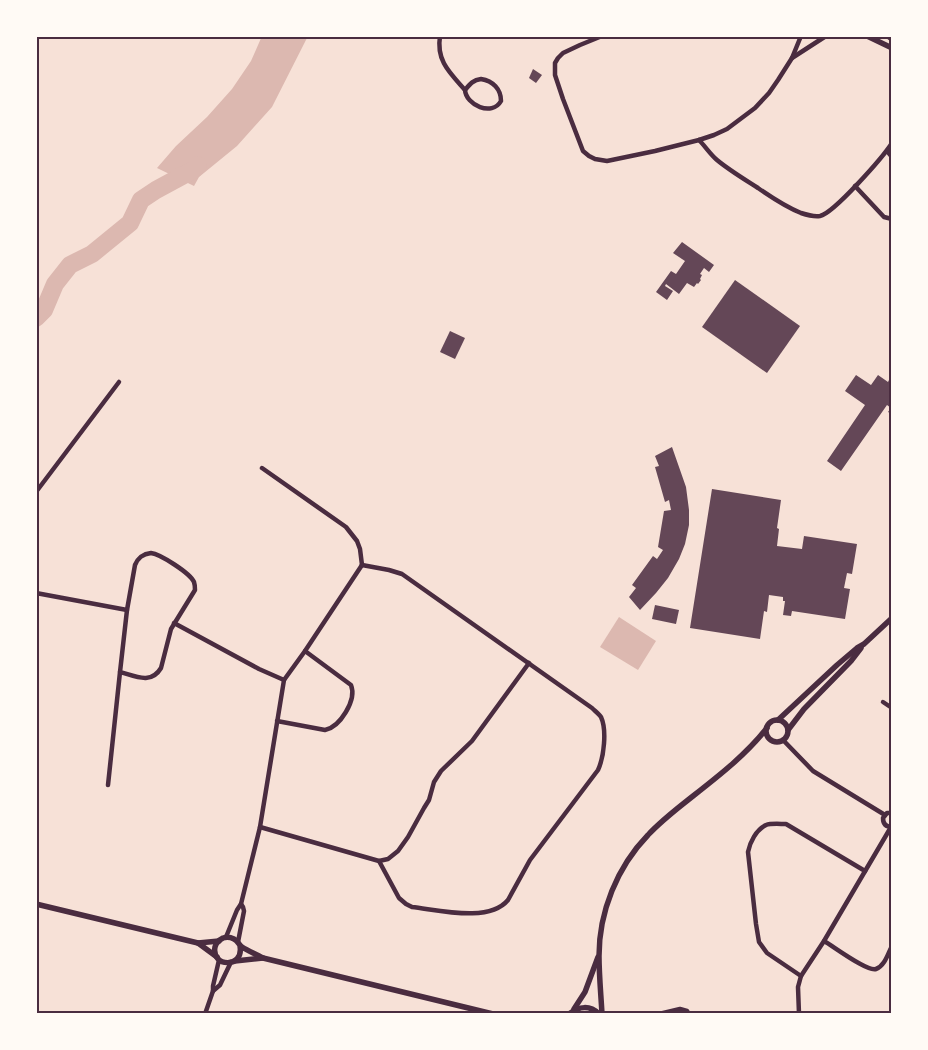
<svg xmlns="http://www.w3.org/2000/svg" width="928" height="1050" font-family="Signika,sans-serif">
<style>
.water{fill:#dcb8b0}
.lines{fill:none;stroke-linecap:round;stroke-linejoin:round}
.river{stroke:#dcb8b0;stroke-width:18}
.building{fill:#644757}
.minor{stroke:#4a2c40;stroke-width:4.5}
.tertiary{stroke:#4a2c40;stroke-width:5.5}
.neatline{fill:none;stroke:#4a2c40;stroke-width:2}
</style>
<rect width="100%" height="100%" fill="#f7e1d7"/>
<g class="water">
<path d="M262 36H308L272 107 237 146 199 177 194 186 157 168 176 146 207 117 232 89 251 61Z"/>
<path d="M619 617 656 641 638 670 600 647Z"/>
</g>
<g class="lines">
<path class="river" d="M36 318 44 310 55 284 70 265 92 254 130 223 141 200 156 190 193 170 198 165"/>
</g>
<g class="building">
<path d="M533 69 542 75 536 83 529 78Z"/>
<path d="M682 242 714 265 709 272 704 268 700 274 702 275 700 279 701 280 698 284 697 283 694 287 687 283 679 294 666 284 665 286 673 291 667 300 656 292 671 271 676 274 685 261 673 253Z"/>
<path d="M735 280 800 326 767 373 702 327Z"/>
<path d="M450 331 465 338 455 359 440 352Z"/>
<path d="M856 375 871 385 878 375 888 382 889 380 892 382V414L888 412 891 408 887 405 841 471 827 461 865 405 845 391Z"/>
<path d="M672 447 686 487 689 510V525L685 544 679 559 668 578 656 593 640 610 629 597 636 588 632 585 653 556 657 559 663 550 658 547 664 511 671 510 669 500 665 502 655 467 659 466 655 456Z"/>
<path d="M712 489 781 500 777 528 779 529 777 546 802 549 804 536 857 544 852 574 847 573 844 588 850 589 845 619 792 611 791 616 783 615 785 601H783V597L769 595 767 612 764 611 760 639 690 628Z"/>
<path d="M655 605 679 610 676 624 652 619Z"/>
</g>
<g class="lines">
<g class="minor">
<path d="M440 36C436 61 450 73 465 90"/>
<path d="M602 36 580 45 563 53 558 58 555 63V75L563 99 583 151 589 156 595 159 607 161 655 151 699 140 714 135 727 129 755 108 769 93 778 80 792 58 801 36"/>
<path d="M792 58 826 36"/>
<path d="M481 79C493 81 501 89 501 101 492 117 466 105 465 90 470 84 473 80 481 79Z"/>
<path d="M699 140C705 146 710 154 717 160 729 170 744 179 758 188 771 197 786 207 801 213 807 215 813 217 820 216 834 213 883 157 892 143"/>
<path d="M887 151 892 157"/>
<path d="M855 186 884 217 892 219"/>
<path d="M262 468 346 527 357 541 360 549 362 565"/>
<path d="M36 492 119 382"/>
<path d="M151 553C160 554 190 573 194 582 195 585 195 587 195 590L171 629 161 668C151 685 135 676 120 672L127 610 135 565C138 558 142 554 151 553Z"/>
<path d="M362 565 389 570 402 574 592 708C595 711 599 714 601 717 607 730 604 757 598 770L530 860 508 900C489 923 439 910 412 907L406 904 399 898 379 861"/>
<path d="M36 593 127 610"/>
<path d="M174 623 259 669 284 680"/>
<path d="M883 702 892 708"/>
<path d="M277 721 325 730C340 727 357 700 351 685L305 651"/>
<path d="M783 740 813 771 885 815"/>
<path d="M108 785 120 672"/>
<path d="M892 813H887L883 818C883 824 886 827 892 827"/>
<path d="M260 827 379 861 388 859 398 851 408 837 424 808 429 800 434 782 441 771 472 741 529 663"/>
<path d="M226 937 237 910 241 904 260 827 284 680 305 651 362 565"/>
<path d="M824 941C833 946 867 972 876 969 885 966 888 953 892 946"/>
<path d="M238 942 244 911 243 907 241 904"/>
<path d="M801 976 767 953 759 942 756 924 748 852C750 842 756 830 766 825 771 823 780 824 786 824L865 871"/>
<path d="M213 991 220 985 231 962"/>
<path d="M205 1014 213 991V986L219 960"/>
<path d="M644 1014H653"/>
<path d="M659 1014 680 1009 687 1011 689 1014"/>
<path d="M799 1014 798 987 801 976 824 941 891 827"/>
</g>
<g class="tertiary">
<path d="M867 36 892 48"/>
<path d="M888 36 892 39"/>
<path d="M778 720 837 665 857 648 864 644 892 618"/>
<circle cx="777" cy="731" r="11"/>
<path d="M788 730 804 709 851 661 861 648"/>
<path d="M36 904 198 943 217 957"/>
<path d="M198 943 219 941"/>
<path d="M240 946C244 969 211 967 215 947 216 943 219 940 223 938 226 937 230 937 234 939 238 941 239 945 242 947 248 951 256 954 263 958L493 1014"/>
<path d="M235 961 263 958"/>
<path d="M574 1009 585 992 598 957"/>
<path d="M569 1014C579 1006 590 1005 599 1014"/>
<path d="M602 1014C601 995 599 975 599 956 599 912 617 867 648 835 660 822 674 811 688 800 716 778 745 756 767 728"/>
</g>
</g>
<rect width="928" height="1050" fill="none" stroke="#fffaf5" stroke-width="75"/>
<rect x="38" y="38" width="852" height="974" class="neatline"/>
</svg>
